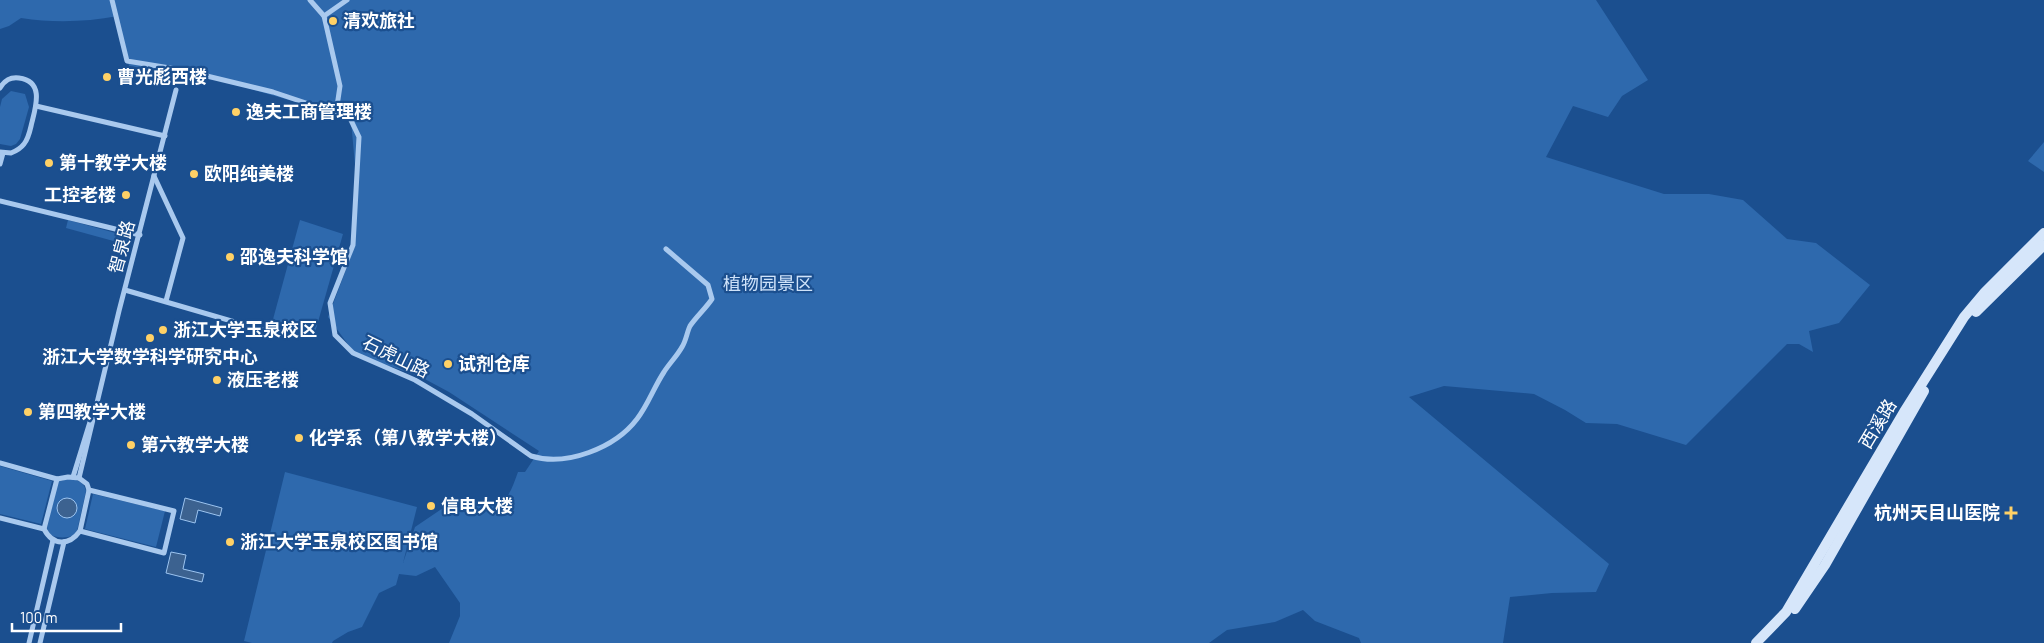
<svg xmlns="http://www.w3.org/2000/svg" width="2044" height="643" font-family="Barlow,'Noto Sans SC',sans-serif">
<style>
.green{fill:#2e69ad}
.water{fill:#3c6290;stroke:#9cc4f0}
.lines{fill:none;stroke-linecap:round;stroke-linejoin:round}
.minor{stroke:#a9c9ee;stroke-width:5}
.secondary{stroke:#d6e6fa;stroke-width:10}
.poi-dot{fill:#ffd166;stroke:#1b4f8f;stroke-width:2}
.labels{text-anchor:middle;stroke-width:4.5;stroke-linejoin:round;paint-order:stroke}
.poi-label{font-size:18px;font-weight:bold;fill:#fff;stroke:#1b4f8f;text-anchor:start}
.street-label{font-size:18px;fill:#fff;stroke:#1b4f8f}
.park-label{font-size:18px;fill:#cfe3fa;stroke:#1b4f8f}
</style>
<rect width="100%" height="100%" fill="#1b4f8f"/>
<g class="green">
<path d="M0 0H1596L1648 80 1622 96 1608 117 1573 106 1546 157 1664 194H1709L1743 200 1787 239 1816 243 1870 285 1839 323 1809 331 1813 352 1799 344H1787L1686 445 1617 424 1586 423 1565 410 1534 394 1444 386 1409 397 1609 564 1596 592 1552 593 1510 597 1503 643H1361L1359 638 1315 621 1303 610 1275 622 1227 630 1209 643H449L460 616V603L435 567 416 576 399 574 396 585 379 593 362 627 348 632 333 641 332 643H252L244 641 285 472 417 507 403 563 415 527 446 506 459 502H489L498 505C510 498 513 485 518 472H525L539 451 449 392 421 377 355 354 328 317 352 254 356 176 351 121 345 116 216 79 129 66 118 16C85 22 54 23 21 18L9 26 0 29Z"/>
<path d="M11 91 25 94 29 107 20 139 16 144 11 146 0 144V107L2 99Z"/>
<path d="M2044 142V172L2028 161Z"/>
<path d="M68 220 130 237 128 245 66 228Z"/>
<path d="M300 220 343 234 314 336 272 323Z"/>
<path d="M0 466 52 481 41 524 0 514Z"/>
<path d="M72 479C80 481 84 483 86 491L77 531 73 536C65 538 58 538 50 535L47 528 58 481Z"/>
<path d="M93 494 165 511 156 547 85 529Z"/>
</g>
<g class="water">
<path d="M185 498 222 508 220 516 198 510 195 523 180 519Z"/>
<circle cx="67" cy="508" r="10"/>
<path d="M171 552 186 555 183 569 204 574 202 582 166 573Z"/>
</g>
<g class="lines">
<g class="minor">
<path d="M112 0 127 61 182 70 273 92 336 113 347 112 359 137 353 245 330 303 335 335 353 353 415 380 472 414 531 456C566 467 615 448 637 419 648 405 654 387 664 372 669 364 677 356 682 347 686 341 687 332 690 326 696 317 706 308 712 299L708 285 666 249"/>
<path d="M310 0 324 16 340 86 336 113"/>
<path d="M324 16 347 0"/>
<path d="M0 88C5 80 10 77 19 78 44 81 36 106 32 122 30 130 29 138 24 144 21 148 16 151 11 153L0 152"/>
<path d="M36 106 165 136"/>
<path d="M0 164 3 153"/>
<path d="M154 176 183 238 166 301"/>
<path d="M0 201 140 235"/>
<path d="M125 290 269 332"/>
<path d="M0 463 57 479 68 477 79 478 87 484 89 490 174 511 164 553 80 531C69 546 53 546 44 529L0 518"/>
<path d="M73 477 90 422"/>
<path d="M79 478 119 311 176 90"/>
<path d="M44 529 57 479"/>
<path d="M80 531 89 490"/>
<path d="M29 643 53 540"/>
<path d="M40 643 64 542"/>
</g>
<g class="secondary">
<path d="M1976 312 2044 245"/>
<path d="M1795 609 1825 565 1924 391"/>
<path d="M1756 643 1786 612 1904 412 1964 317 1985 292 2044 233"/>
</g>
</g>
<g class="poi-dot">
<circle cx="333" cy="21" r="5"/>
<circle cx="107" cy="77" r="5"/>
<circle cx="236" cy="112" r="5"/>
<circle cx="49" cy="163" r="5"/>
<circle cx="194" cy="174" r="5"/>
<circle cx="126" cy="195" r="5"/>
<circle cx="230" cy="257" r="5"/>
<circle cx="163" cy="330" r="5"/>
<circle cx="150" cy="338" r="5"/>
<circle cx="448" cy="364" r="5"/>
<circle cx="217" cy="380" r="5"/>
<circle cx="28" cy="412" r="5"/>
<circle cx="299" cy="438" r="5"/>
<circle cx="131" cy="445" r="5"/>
<circle cx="431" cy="506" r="5"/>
<path d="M2008.5 505.5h5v5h5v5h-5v5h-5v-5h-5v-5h5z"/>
<circle cx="230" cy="542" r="5"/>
</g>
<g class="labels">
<g class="poi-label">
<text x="343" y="27">清欢旅社</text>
<text x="117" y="83">曹光彪西楼</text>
<text x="246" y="118">逸夫工商管理楼</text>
<text x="59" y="169">第十教学大楼</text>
<text x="204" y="180">欧阳纯美楼</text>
<text x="116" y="201" text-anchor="end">工控老楼</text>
<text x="240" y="263">邵逸夫科学馆</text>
<text x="173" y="336">浙江大学玉泉校区</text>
<text x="150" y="363" text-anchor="middle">浙江大学数学科学研究中心</text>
<text x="458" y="370">试剂仓库</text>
<text x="227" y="386">液压老楼</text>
<text x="38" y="418">第四教学大楼</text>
<text x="309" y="444">化学系（第八教学大楼）</text>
<text x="141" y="451">第六教学大楼</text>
<text x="441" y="512">信电大楼</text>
<text x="2000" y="519" text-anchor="end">杭州天目山医院</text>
<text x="240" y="548">浙江大学玉泉校区图书馆</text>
</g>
<g class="street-label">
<text transform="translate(122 247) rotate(-75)" y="6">智泉路</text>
<text transform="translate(396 357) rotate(26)" y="6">石虎山路</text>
<text transform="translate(1878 424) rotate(-59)" y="6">西溪路</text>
</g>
<g class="park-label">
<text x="768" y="290">植物园景区</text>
</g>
</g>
<path d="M12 623v8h109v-8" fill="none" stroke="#ffffff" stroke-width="2.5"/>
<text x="20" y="623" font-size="15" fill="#ffffff" stroke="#1b4f8f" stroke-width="4" paint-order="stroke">100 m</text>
</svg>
